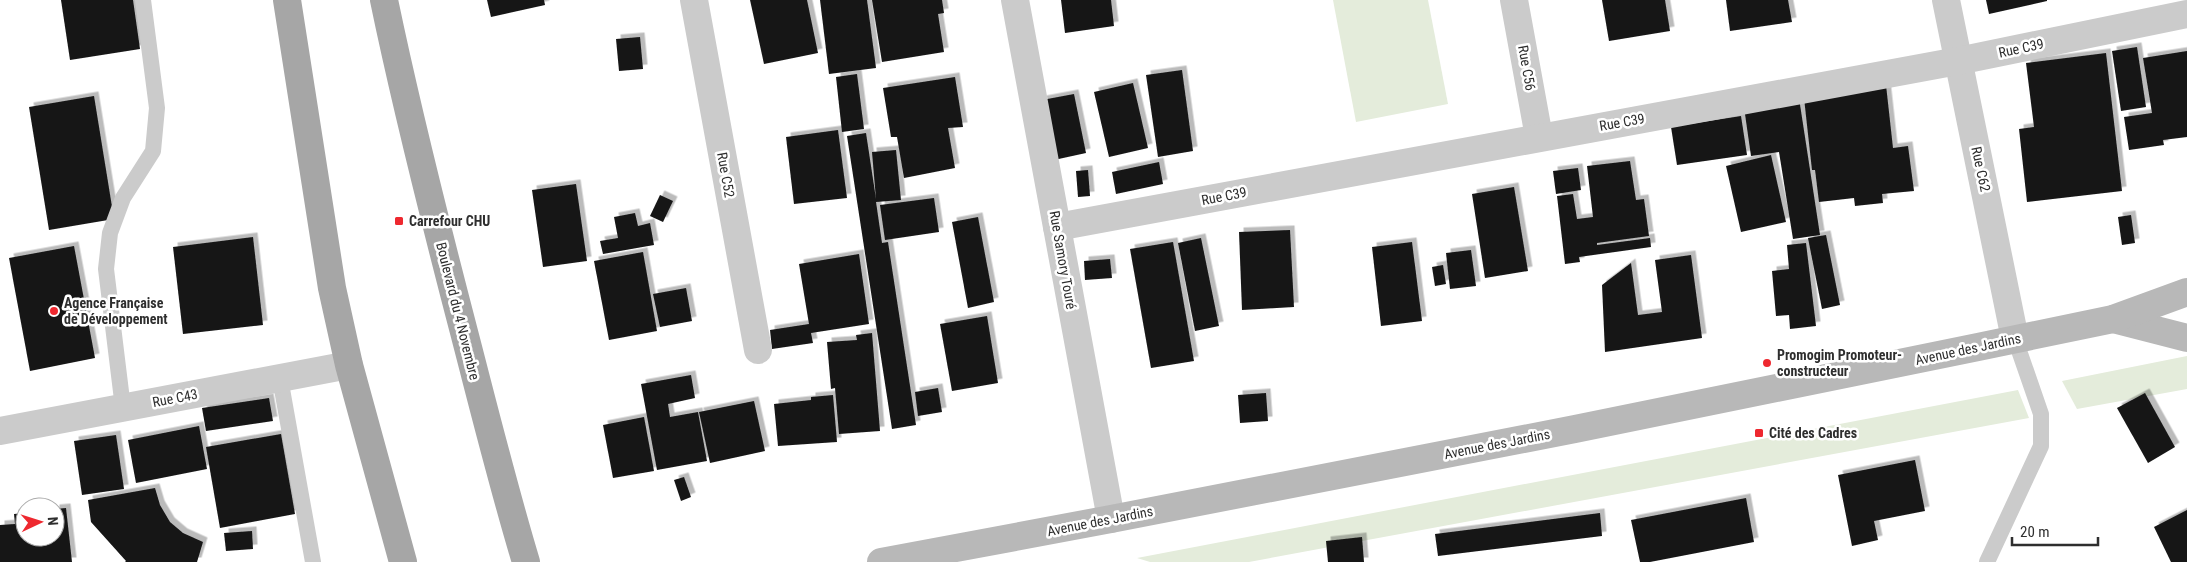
<svg xmlns="http://www.w3.org/2000/svg" width="2187" height="562" font-family="'Roboto Condensed',sans-serif">
<style>
.green{fill:#e4ecdb}
.building{fill:#151515;filter:url(#shadow)}
.lines{fill:none;stroke-linecap:round;stroke-linejoin:round}
.service{stroke:#cbcbcb;stroke-width:16}
.minor{stroke:#cbcbcb;stroke-width:28}
.secondary{stroke:#b8b8b8;stroke-width:28}
.primary{stroke:#a6a6a6;stroke-width:28}
.poi-dot{fill:#ee282f;stroke:#fff;stroke-width:2}
.labels{text-anchor:middle;stroke-width:5;stroke-linejoin:round;paint-order:stroke}
.street-label{font-size:14px;fill:#2e2e2e;stroke:#fff}
.poi-label{font-size:14px;font-weight:bold;fill:#2e2e2e;stroke:#fff;text-anchor:start}
</style>
<defs>
<filter id="shadow"><feDropShadow dx="4.5" dy="-4.5" stdDeviation="0" flood-color="#0004"/></filter>
</defs>
<rect width="100%" height="100%" fill="#fff"/>
<g class="green">
<path d="M1333 0H1428L1448 104 1356 122Z"/>
<path d="M2187 356V389L2077 409 2062 381Z"/>
<path d="M2018 390 2029 418 1249 562H1150L1137 558Z"/>
</g>
<g class="building">
<path d="M61 0H133L140 49 70 60Z"/>
<path d="M487 0H544L545 5 491 17Z"/>
<path d="M750 0H807L818 53 764 64Z"/>
<path d="M820 0H867L876 68 829 74Z"/>
<path d="M872 0H942L944 13 938 14 944 52 882 62Z"/>
<path d="M1061 0H1111L1114 26 1065 33Z"/>
<path d="M1602 0H1665L1670 31 1609 41Z"/>
<path d="M1726 0H1788L1792 22 1730 31Z"/>
<path d="M1986 0H2047V1L1989 14Z"/>
<path d="M640 37 643 69 619 71 616 39Z"/>
<path d="M2137 47 2146 107 2121 111 2112 51Z"/>
<path d="M2187 51V137L2163 140 2164 145 2129 150 2124 117 2152 113 2143 58Z"/>
<path d="M2106 53 2122 191 2027 202 2019 129 2034 127 2026 63Z"/>
<path d="M1182 70 1193 151 1158 157 1146 75Z"/>
<path d="M857 74 864 129 842 132 836 77Z"/>
<path d="M955 77 963 127 948 128 955 168 904 178 897 137H891L883 88Z"/>
<path d="M1133 83 1148 148 1109 157 1094 92Z"/>
<path d="M1886 85 1893 148 1908 146 1914 191 1882 194 1883 203 1855 206 1854 198 1819 202 1815 170H1812L1804 98Z"/>
<path d="M1074 94 1086 153 1054 160 1042 100Z"/>
<path d="M94 96 114 219 49 230 29 107Z"/>
<path d="M1799 98 1820 235 1793 239 1779 152 1751 156 1744 107Z"/>
<path d="M1741 116 1747 155 1677 165 1671 127Z"/>
<path d="M838 130 847 198 794 204 786 137Z"/>
<path d="M866 133 876 199 872 152 896 150 901 200 876 202 882 243 888 242 916 425 892 429 847 136Z"/>
<path d="M1771 155 1786 222 1741 232 1726 166Z"/>
<path d="M1630 161 1636 200 1644 199 1649 236 1597 243V245L1650 238 1651 247 1579 257 1580 262 1565 264 1557 196 1573 194 1577 219 1593 217 1587 166Z"/>
<path d="M1159 162 1163 184 1116 194 1112 172Z"/>
<path d="M1578 168 1581 190 1556 194 1553 171Z"/>
<path d="M1088 170 1090 196 1078 197 1076 171Z"/>
<path d="M576 184 587 261 543 267 532 190Z"/>
<path d="M1514 187 1528 271 1485 278 1472 194Z"/>
<path d="M660 195 673 201 663 222 650 216Z"/>
<path d="M934 198 939 232 885 240 880 205Z"/>
<path d="M635 213 638 226 650 223 654 245 603 254 600 241 618 238 614 217Z"/>
<path d="M2131 215 2135 243 2122 245 2118 217Z"/>
<path d="M978 217 994 302 968 308 952 222Z"/>
<path d="M1290 230 1294 307 1242 310 1239 232Z"/>
<path d="M1826 235 1840 305 1822 309 1808 238Z"/>
<path d="M253 237 263 325 183 334 173 247Z"/>
<path d="M1201 238 1219 326 1195 331 1178 243Z"/>
<path d="M1173 242 1194 361 1151 368 1130 249Z"/>
<path d="M1412 242 1422 321 1381 326 1372 247Z"/>
<path d="M1806 243 1816 326 1790 329 1789 315 1776 316 1772 271 1789 269 1787 245Z"/>
<path d="M74 246 95 358 30 371 9 258Z"/>
<path d="M1471 250 1476 286 1450 289 1446 253Z"/>
<path d="M643 252 657 331 609 340 594 261Z"/>
<path d="M859 254 869 324 811 333 813 343 772 349 770 330 809 324 799 264Z"/>
<path d="M1691 255 1702 338 1605 352 1602 285 1631 263 1638 315 1662 312 1655 260Z"/>
<path d="M1110 259 1112 278 1085 280 1084 261Z"/>
<path d="M1443 265 1446 284 1435 286 1432 267Z"/>
<path d="M686 288 692 321 660 327 653 294Z"/>
<path d="M987 316 998 383 952 391 940 324Z"/>
<path d="M872 333 880 431 839 434 835 388 831 389 827 342 857 340 856 335Z"/>
<path d="M691 375 695 398 668 404 670 417 698 412 707 461 657 470 641 384Z"/>
<path d="M938 388 942 412 918 416 915 392Z"/>
<path d="M1266 393 1268 421 1240 423 1238 395Z"/>
<path d="M2145 393 2175 447 2148 463 2117 408Z"/>
<path d="M833 395 837 442 778 446 774 404 811 400V397Z"/>
<path d="M269 398 273 421 206 431 202 408Z"/>
<path d="M754 401 765 451 710 463 699 412Z"/>
<path d="M644 417 654 471 613 478 603 425Z"/>
<path d="M199 426 207 469 136 483 128 440Z"/>
<path d="M281 434 295 514 220 528 206 447Z"/>
<path d="M116 435 124 489 82 495 74 441Z"/>
<path d="M1915 460 1925 511 1874 521 1878 540 1852 546 1838 475Z"/>
<path d="M684 477 691 497 681 501 674 480Z"/>
<path d="M155 488 160 505 170 522 183 533 203 542 197 562H125L126 561 91 522 88 500Z"/>
<path d="M1746 498 1754 542 1650 562H1640L1631 520Z"/>
<path d="M66 508 72 562H0V525L15 524 14 514 25 513V537H55V509Z"/>
<path d="M2187 510V562H2171L2154 527Z"/>
<path d="M1600 513 1602 536 1438 556 1435 534Z"/>
<path d="M252 531 253 549 226 551 224 533Z"/>
<path d="M1362 537 1364 562H1328L1326 541Z"/>
</g>
<g class="lines">
<g class="service">
<path d="M280 378 313 562"/>
<path d="M123 408 106 269 110 233 123 198 153 151 157 108 143 0"/>
<path d="M1987 562 2041 446V414L2015 339"/>
</g>
<g class="minor">
<path d="M694 0 758 350"/>
<path d="M1015 0 1111 519"/>
<path d="M1514 0 1539 137"/>
<path d="M1946 0 2015 339"/>
<path d="M1057 227 1958 61 2187 14"/>
<path d="M0 431 349 365"/>
</g>
<g class="secondary">
<path d="M2113 319 2187 338"/>
<path d="M881 562 1111 519 1575 429 1978 347 2113 319 2187 292"/>
</g>
<g class="primary">
<path d="M287 0 332 288 349 365 403 562"/>
<path d="M384 0C407 111 435 221 464 332 484 409 503 486 526 562"/>
</g>
</g>
<g class="poi-dot">
<rect x="394" y="216" width="10" height="10" rx="2.5"/>
<circle cx="54" cy="311" r="5"/>
<circle cx="1767" cy="363" r="5"/>
<rect x="1754" y="428" width="10" height="10" rx="2.5"/>
</g>
<g class="labels">
<g class="street-label">
<text transform="translate(2021 48) rotate(-12)" y="5">Rue C39</text>
<text transform="translate(1527 68) rotate(80)" y="5">Rue C56</text>
<text transform="translate(1622 122) rotate(-10)" y="5">Rue C39</text>
<text transform="translate(1981 169) rotate(78)" y="5">Rue C62</text>
<text transform="translate(726 175) rotate(80)" y="5">Rue C52</text>
<text transform="translate(1224 196) rotate(-11)" y="5">Rue C39</text>
<text transform="translate(1063 260) rotate(80)" y="5">Rue Samory Touré</text>
<text transform="translate(458 311) rotate(76)" y="5">Boulevard du 4 Novembre</text>
<text transform="translate(1968 349) rotate(-12)" y="5">Avenue des Jardins</text>
<text transform="translate(175 398) rotate(-11)" y="5">Rue C43</text>
<text transform="translate(1497 444) rotate(-11)" y="5">Avenue des Jardins</text>
<text transform="translate(1100 521) rotate(-11)" y="5">Avenue des Jardins</text>
</g>
<g class="poi-label">
<text x="409" y="226">Carrefour CHU</text>
<text x="64" y="308">Agence Française<tspan x="64" dy="16">de Développement</tspan></text>
<text x="1777" y="360">Promogim Promoteur-<tspan x="1777" dy="16">constructeur</tspan></text>
<text x="1769" y="438">Cité des Cadres</text>
</g>
</g>
<g transform="translate(40 522) rotate(86)"><circle r="24" fill="#ffffff" stroke="#ababab"/>
<path d="M0-4L9 19L0 12L-9 19Z" fill="#ee282f"/>
<text y="-8" font-size="14" font-weight="bold" text-anchor="middle" fill="#2e2e2e">N</text>
</g>
<path d="M2012 537v8h86v-8" fill="none" stroke="#2e2e2e" stroke-width="2.5"/>
<text x="2020" y="537" font-size="15" fill="#2e2e2e" stroke="#ffffff" stroke-width="4" paint-order="stroke">20 m</text>
</svg>
